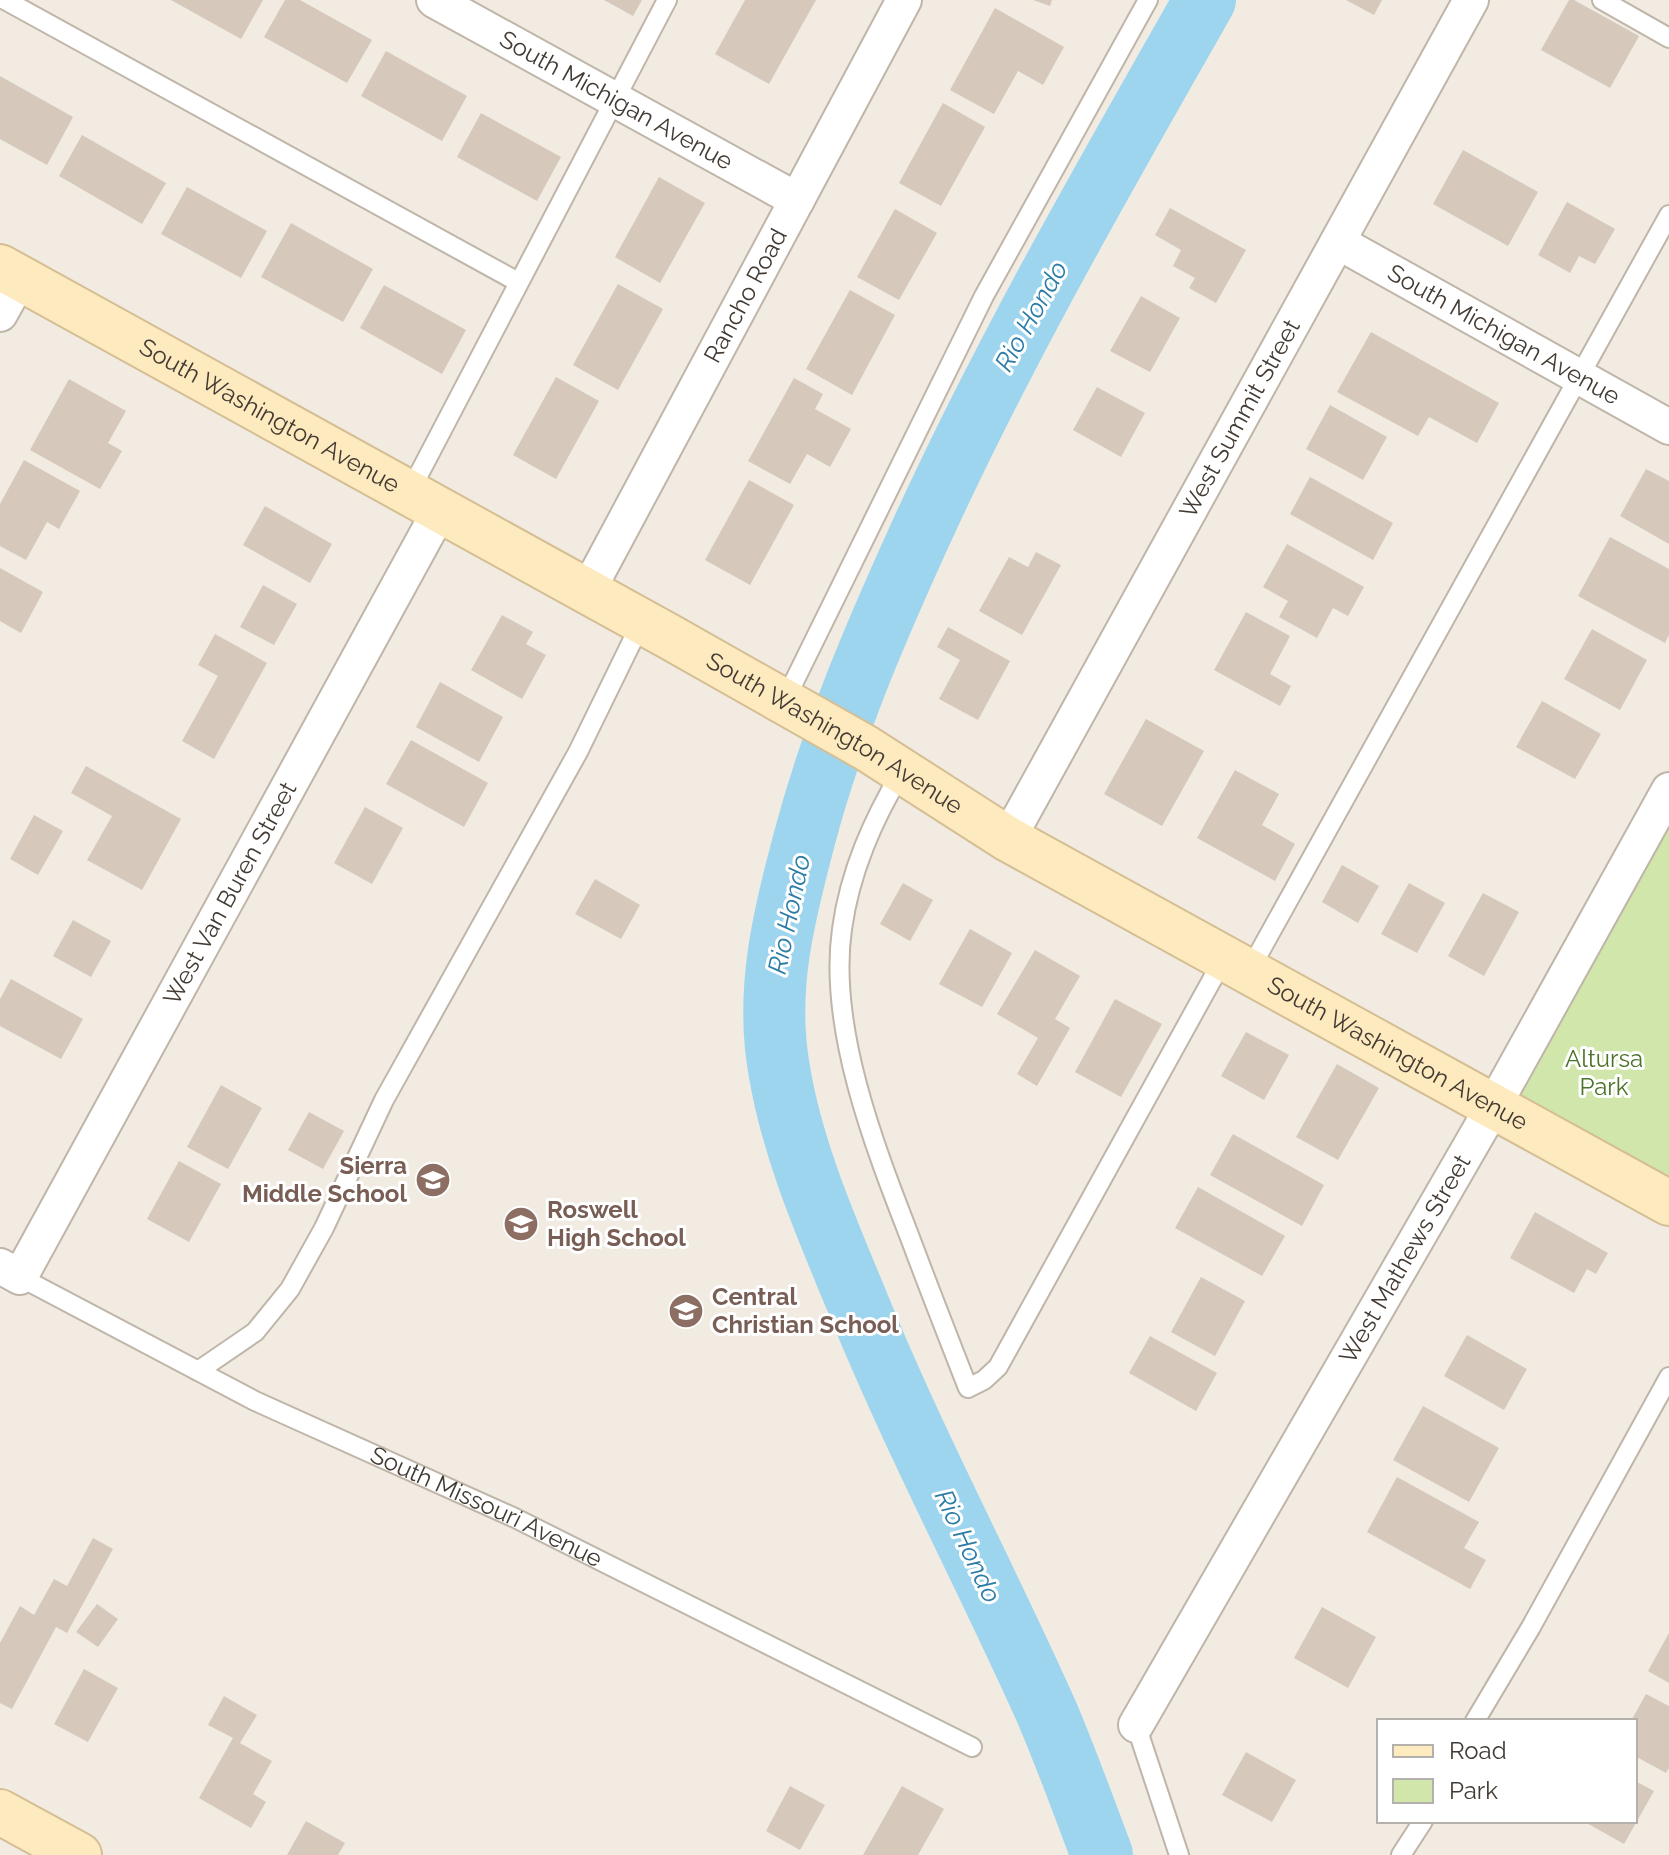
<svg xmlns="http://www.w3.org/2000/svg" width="1669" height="1855" font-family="Raleway,sans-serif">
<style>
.green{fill:#d0e6aa}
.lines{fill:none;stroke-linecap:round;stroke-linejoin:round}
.river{stroke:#9dd5ef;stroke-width:62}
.building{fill:#d6c9bb}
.lane-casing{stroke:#bfb5a8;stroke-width:22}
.street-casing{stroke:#bfb5a8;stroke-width:38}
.secondary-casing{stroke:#d5be94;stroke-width:48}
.lane{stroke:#fff;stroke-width:18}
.street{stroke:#fff;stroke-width:34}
.secondary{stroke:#feeabf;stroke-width:44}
.labels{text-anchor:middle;stroke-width:6;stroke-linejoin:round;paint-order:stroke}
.street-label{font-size:24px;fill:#433b33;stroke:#fff}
.park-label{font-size:24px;fill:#4b7327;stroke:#fff}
.education-label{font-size:24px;font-weight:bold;fill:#785e54;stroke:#fff;text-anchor:start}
.water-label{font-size:26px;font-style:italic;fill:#2c7ca5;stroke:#fff}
</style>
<rect width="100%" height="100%" fill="#f1ebe2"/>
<path class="green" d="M1669 821V1184L1515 1100Z"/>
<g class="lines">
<path class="river" d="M1102 1855C1084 1807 1067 1760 1047 1713 985 1574 913 1440 856 1299 825 1224 792 1149 779 1069 765 989 784 916 804 840 832 734 874 636 919 537 1003 352 1105 176 1205 0"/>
</g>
<g class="building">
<path d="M171 0H263L241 39Z"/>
<path d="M285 0H300L372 40 347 83 264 37Z"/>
<path d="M604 0H642L633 16Z"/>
<path d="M745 0H816L769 84 715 54Z"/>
<path d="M1033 0H1052L1050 6Z"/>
<path d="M1346 0H1382L1374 15Z"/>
<path d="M1569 0H1574L1639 36 1610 88 1541 50Z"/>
<path d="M995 8 1064 47 1043 85 1018 71 994 114 950 90Z"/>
<path d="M386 51 467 96 442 141 361 96Z"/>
<path d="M0 76 73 117 47 165 0 139Z"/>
<path d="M943 103 985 127 941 206 899 183Z"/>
<path d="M481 113 561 157 537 201 457 157Z"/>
<path d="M82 135 166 183 142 224 59 176Z"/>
<path d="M1463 150 1538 192 1508 246 1433 204Z"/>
<path d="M659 177 705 203 660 283 615 257Z"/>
<path d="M187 187 267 231 241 278 161 234Z"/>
<path d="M1567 202 1615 229 1595 264 1579 256 1570 273 1538 255Z"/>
<path d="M1170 208 1246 250 1216 303 1189 288 1195 278 1173 266 1181 250 1155 235Z"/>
<path d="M895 209 937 233 899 300 857 277Z"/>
<path d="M291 223 373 269 343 322 261 277Z"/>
<path d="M618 284 663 309 618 390 573 365Z"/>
<path d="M384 285 466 330 442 374 360 328Z"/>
<path d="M850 290 895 315 852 395 806 369Z"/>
<path d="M1141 296 1180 318 1150 372 1110 351Z"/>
<path d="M1371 332 1499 403 1477 443 1429 417 1418 436 1337 392Z"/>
<path d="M556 377 599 401 556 479 513 455Z"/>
<path d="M794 378 823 394 815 409 851 429 830 467 807 454 790 484 748 461Z"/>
<path d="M69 379 126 411 108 443 122 451 100 489 30 450Z"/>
<path d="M1097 387 1145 413 1121 457 1073 430Z"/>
<path d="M1330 405 1387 437 1363 480 1306 449Z"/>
<path d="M24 460 80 491 59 529 47 522 26 560 0 546V504Z"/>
<path d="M1646 469 1669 481V544L1620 516Z"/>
<path d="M1310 477 1393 523 1373 560 1290 514Z"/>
<path d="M749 480 794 505 750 585 705 560Z"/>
<path d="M265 506 332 544 310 583 243 545Z"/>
<path d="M1610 537 1669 569V635L1665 643 1578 596Z"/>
<path d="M1287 544 1364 587 1348 616 1333 608 1317 638 1279 617 1288 601 1263 587Z"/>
<path d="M1036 552 1061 565 1022 635 979 611 1009 557 1028 567Z"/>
<path d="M0 568 43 592 21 633 0 621Z"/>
<path d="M263 585 297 604 274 645 240 627Z"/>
<path d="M1246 612 1290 636 1270 674 1291 686 1280 706 1214 670Z"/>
<path d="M502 615 533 632 526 644 546 655 522 699 471 670Z"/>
<path d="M948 627 1010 661 978 720 939 699 960 660 937 647Z"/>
<path d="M1592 629 1647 660 1620 710 1564 679Z"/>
<path d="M215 634 267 663 214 759 182 741 218 676 198 665Z"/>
<path d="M440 682 503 717 479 762 416 727Z"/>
<path d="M1542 701 1601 734 1575 779 1516 747Z"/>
<path d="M1146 719 1204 751 1162 826 1104 794Z"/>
<path d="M411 740 488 783 464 827 386 784Z"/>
<path d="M86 766 181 819 142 890 87 860 112 816 71 793Z"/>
<path d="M1235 770 1279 794 1262 825 1295 844 1275 881 1197 838Z"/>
<path d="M365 807 403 828 372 884 334 863Z"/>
<path d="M34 815 63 831 38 875 10 859Z"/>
<path d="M1342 865 1379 886 1358 923 1322 902Z"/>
<path d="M595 879 640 905 621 939 575 914Z"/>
<path d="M903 883 933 900 910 941 880 924Z"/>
<path d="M1409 883 1445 903 1417 953 1381 934Z"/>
<path d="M1483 893 1519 912 1484 976 1448 956Z"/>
<path d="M73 920 111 941 91 977 53 956Z"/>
<path d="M970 929 1012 953 982 1007 939 984Z"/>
<path d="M1035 950 1080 976 1055 1019 1070 1028 1037 1086 1017 1074 1038 1038 997 1014Z"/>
<path d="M11 979 83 1019 61 1059 0 1026V999Z"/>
<path d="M1115 999 1162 1024 1121 1097 1075 1072Z"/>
<path d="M1246 1032 1289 1055 1264 1100 1221 1076Z"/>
<path d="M1337 1064 1379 1088 1338 1160 1296 1137Z"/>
<path d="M221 1085 262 1108 228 1169 187 1147Z"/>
<path d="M309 1112 344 1131 323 1169 288 1150Z"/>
<path d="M1233 1134 1324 1185 1302 1226 1210 1175Z"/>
<path d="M179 1161 221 1184 189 1242 147 1219Z"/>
<path d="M1198 1187 1285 1236 1262 1276 1175 1228Z"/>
<path d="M1535 1212 1608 1253 1596 1274 1587 1269 1574 1293 1510 1258Z"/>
<path d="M1201 1277 1245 1301 1215 1356 1171 1332Z"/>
<path d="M1467 1335 1527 1369 1504 1410 1444 1376Z"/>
<path d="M1150 1336 1217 1373 1196 1411 1129 1373Z"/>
<path d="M1423 1406 1499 1448 1469 1502 1393 1460Z"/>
<path d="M1397 1477 1479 1522 1464 1548 1486 1560 1470 1589 1367 1532Z"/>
<path d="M93 1538 113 1549 67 1633 56 1627 12 1709 0 1703V1643L20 1606 34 1615 54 1579 67 1586Z"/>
<path d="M97 1604 118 1619 98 1647 76 1632Z"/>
<path d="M1322 1607 1376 1637 1348 1688 1294 1658Z"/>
<path d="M1669 1633V1683L1648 1671Z"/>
<path d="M84 1669 118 1688 88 1742 54 1724Z"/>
<path d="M1646 1694 1669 1706V1768L1666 1773 1635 1756V1721H1631Z"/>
<path d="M224 1696 257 1715 240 1743 272 1761 253 1794 266 1802 251 1828 199 1798 233 1738 208 1725Z"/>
<path d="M1246 1752 1296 1780 1272 1822 1222 1795Z"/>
<path d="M1635 1781 1654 1791 1624 1844 1583 1821H1635Z"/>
<path d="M790 1786 825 1805 800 1850 766 1831Z"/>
<path d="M902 1786 944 1809 918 1855H863Z"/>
<path d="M306 1821 345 1843 338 1855H287Z"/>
</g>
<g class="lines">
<defs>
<g id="lane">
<path d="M5 0 518 282"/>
<path d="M1602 0 1669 38"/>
<path d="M409 493 667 0"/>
<path d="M784 702 984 296 1148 0"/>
<path d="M902 771C873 820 850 871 842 929 828 1027 874 1145 909 1235 928 1286 948 1337 968 1388L984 1380 998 1367 1224 958"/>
<path d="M1249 971 1669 215"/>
<path id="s1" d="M20 1277 255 1401 515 1518 972 1747"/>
<path d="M198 1371 255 1332 290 1289 324 1228 384 1100 578 752 642 621"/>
<path d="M1475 1721 1531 1627 1669 1377"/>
<path d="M1136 1725 1179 1855"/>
<path d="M1401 1855 1423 1821"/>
</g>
<g id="street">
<path id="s2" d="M434 0 797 200"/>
<path id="s3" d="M1338 242 1669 427"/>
<path d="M0 314 20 278"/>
<path id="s4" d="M587 592 904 0"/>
<path id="s5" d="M1008 839 1471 0"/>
<path id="s6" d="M0 1266 20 1277 440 510"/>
<path id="s7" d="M1136 1725 1493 1107 1669 790"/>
</g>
<g id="secondary">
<path id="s8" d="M0 267 670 637 866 748 1008 839 1669 1203"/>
<path d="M0 1812 79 1855"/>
</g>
</defs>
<use href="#lane" class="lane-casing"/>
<use href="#street" class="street-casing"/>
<use href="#secondary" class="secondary-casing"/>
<use href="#lane" class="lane"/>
<use href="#street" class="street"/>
<use href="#secondary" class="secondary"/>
</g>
<defs>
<symbol id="school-disc" viewBox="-11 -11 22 22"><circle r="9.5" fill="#8d6e63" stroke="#fff"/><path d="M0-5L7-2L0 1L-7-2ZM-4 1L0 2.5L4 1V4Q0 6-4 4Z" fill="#fff"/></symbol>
</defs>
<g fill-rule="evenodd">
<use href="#school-disc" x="413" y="1160" width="40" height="40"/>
<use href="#school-disc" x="501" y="1204" width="40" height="40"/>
<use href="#school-disc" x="666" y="1291" width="40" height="40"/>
</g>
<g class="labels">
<g class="street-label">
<text dy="8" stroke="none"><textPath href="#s2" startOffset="208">South Michigan Avenue</textPath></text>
<text dy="8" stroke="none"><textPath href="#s4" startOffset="336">Rancho Road</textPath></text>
<text dy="8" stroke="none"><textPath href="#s3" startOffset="190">South Michigan Avenue</textPath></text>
<text dy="8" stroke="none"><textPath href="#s8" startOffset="308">South Washington Avenue</textPath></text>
<text dy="8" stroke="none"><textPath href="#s5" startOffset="480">West Summit Street</textPath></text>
<text dy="8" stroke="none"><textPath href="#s8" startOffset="956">South Washington Avenue</textPath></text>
<text dy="8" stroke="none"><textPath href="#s6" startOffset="460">West Van Buren Street</textPath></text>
<text dy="8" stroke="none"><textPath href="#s8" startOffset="1604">South Washington Avenue</textPath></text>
<text dy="8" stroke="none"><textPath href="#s7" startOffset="538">West Mathews Street</textPath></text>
<text dy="8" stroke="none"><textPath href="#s1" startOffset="520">South Missouri Avenue</textPath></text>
</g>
<g class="park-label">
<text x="1604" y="1067">Altursa<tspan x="1604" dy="28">Park</tspan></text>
</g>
<g class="education-label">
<text x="407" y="1174" text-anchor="end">Sierra<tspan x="407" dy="28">Middle School</tspan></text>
<text x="547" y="1218">Roswell<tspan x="547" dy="28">High School</tspan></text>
<text x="712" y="1305">Central<tspan x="712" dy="28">Christian School</tspan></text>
</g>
<g class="water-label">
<text transform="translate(1031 316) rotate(-61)" y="9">Rio Hondo</text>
<text transform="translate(789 914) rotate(-78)" y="9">Rio Hondo</text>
<text transform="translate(968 1546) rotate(65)" y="9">Rio Hondo</text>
</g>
</g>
<rect x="1377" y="1719" width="260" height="104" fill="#ffffff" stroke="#b4b1ad" stroke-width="2"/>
<rect x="1393" y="1745" width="40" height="12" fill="#feeabf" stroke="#b4b1ad" stroke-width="2"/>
<text x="1449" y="1759" font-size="24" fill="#433b33">Road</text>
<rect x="1393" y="1779" width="40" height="24" fill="#d0e6aa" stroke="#b4b1ad" stroke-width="2"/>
<text x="1449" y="1799" font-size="24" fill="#433b33">Park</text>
</svg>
